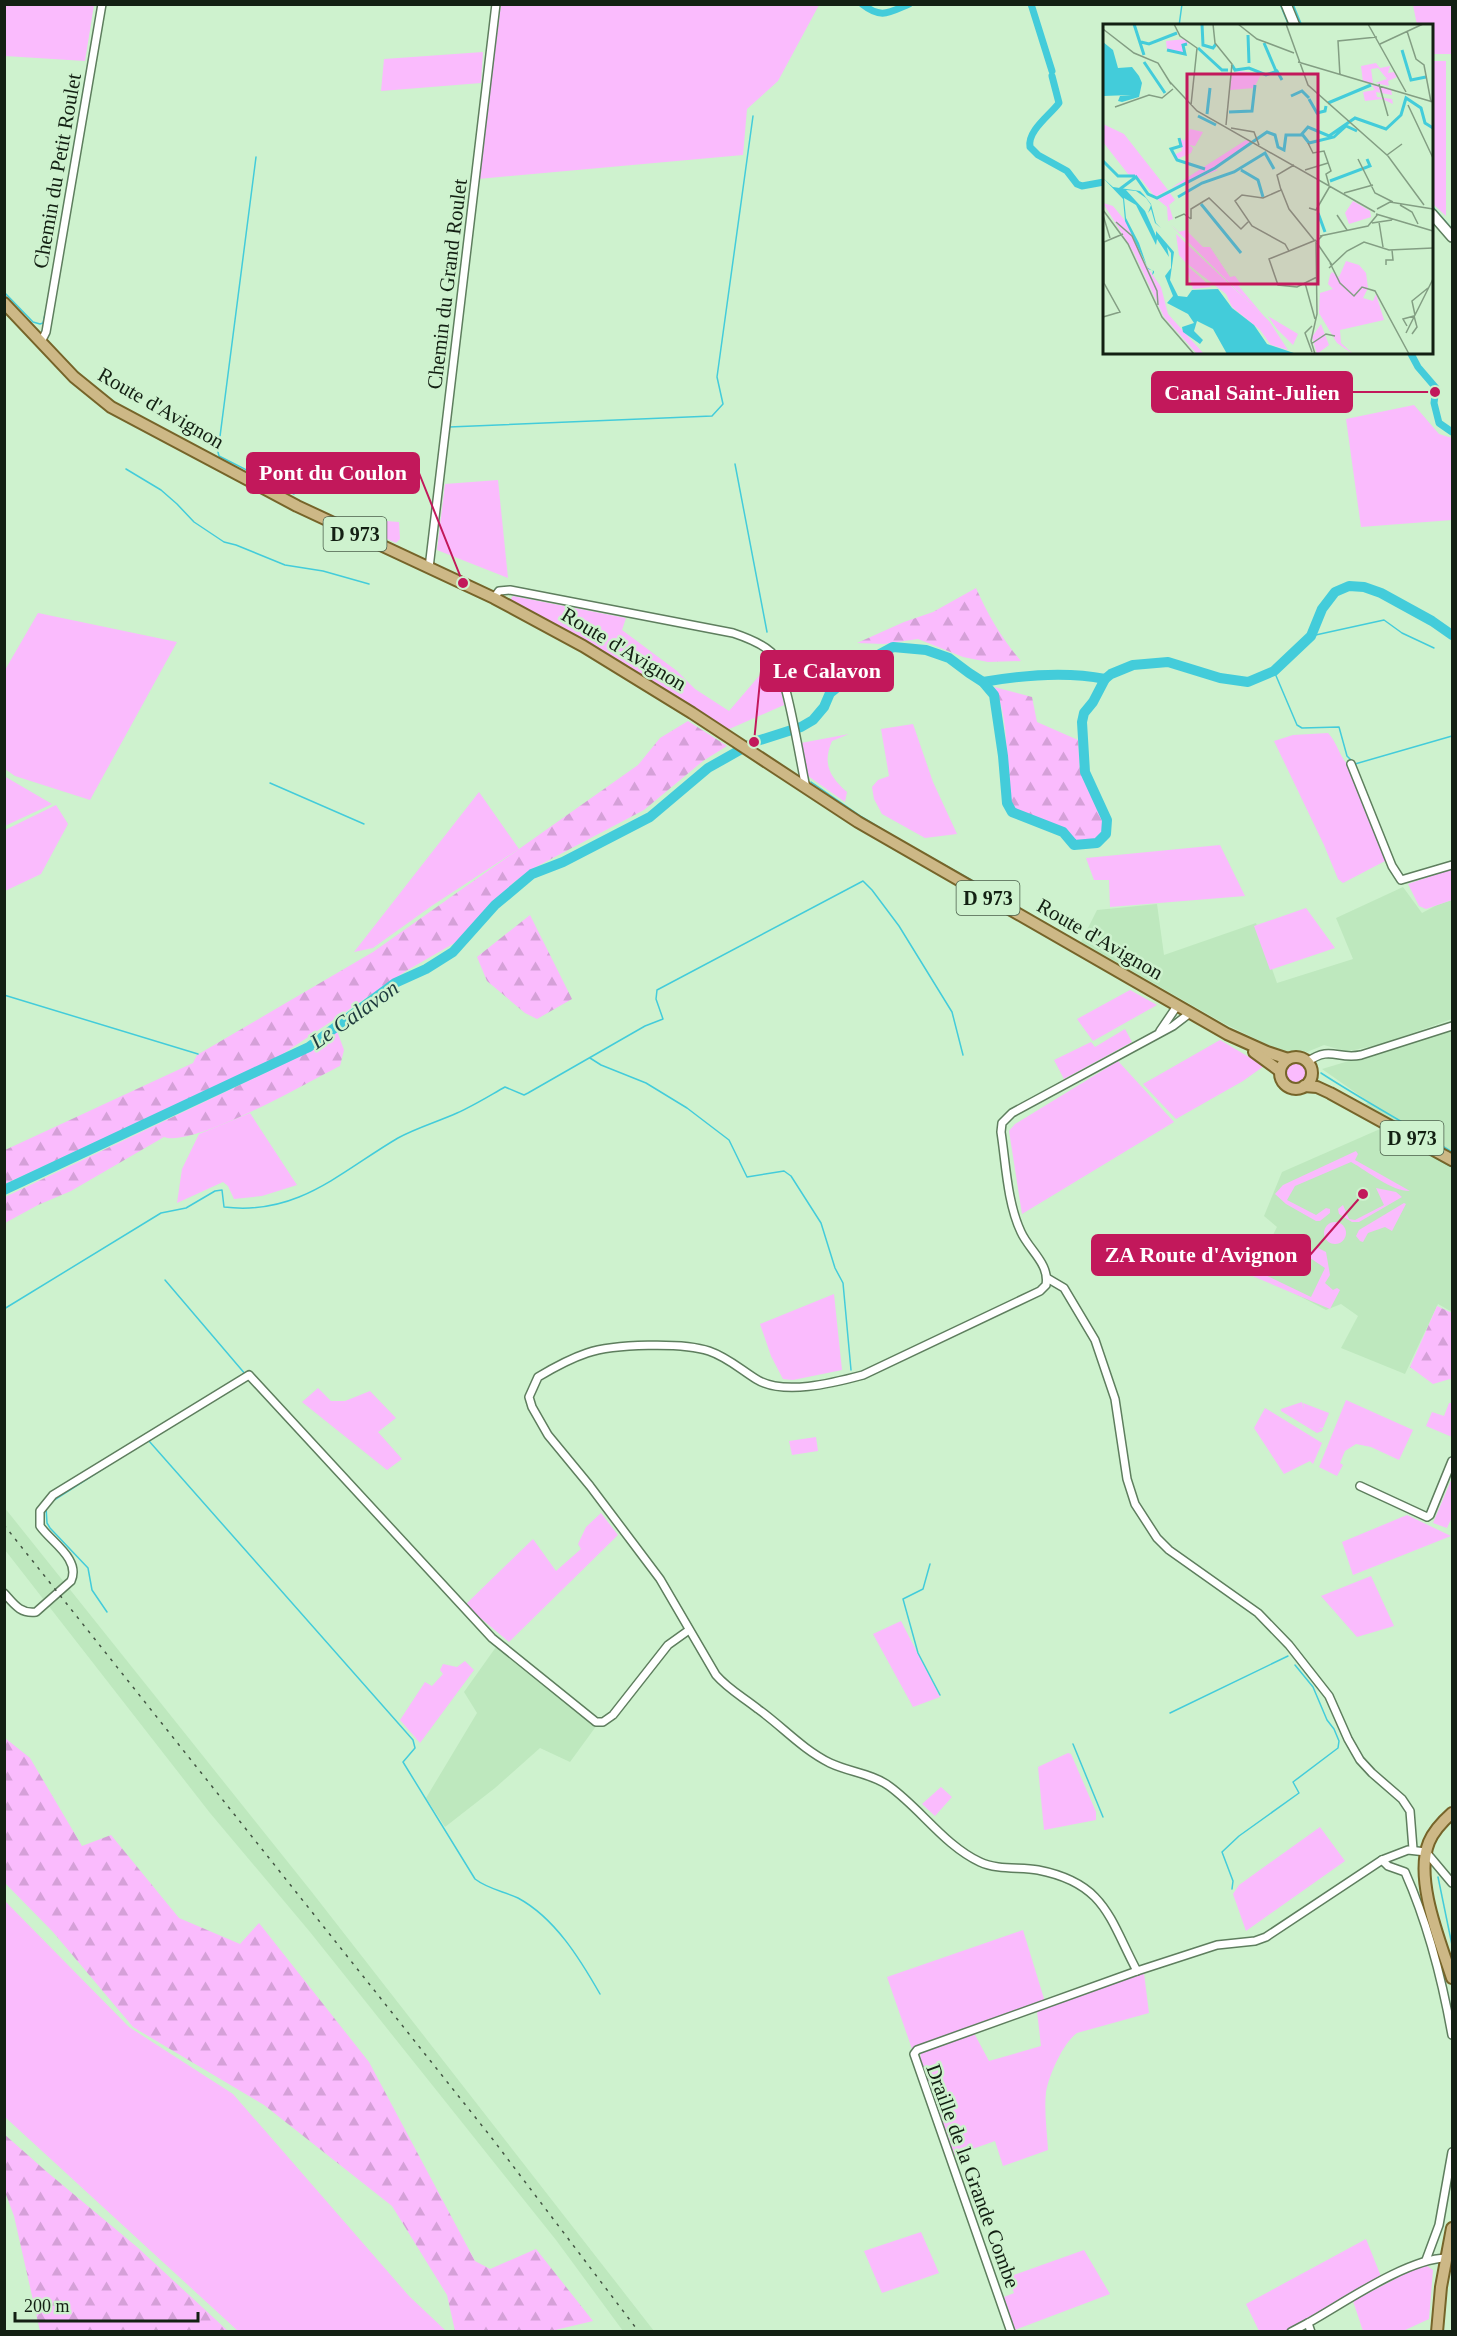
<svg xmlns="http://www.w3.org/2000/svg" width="1457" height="2336" font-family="Georgia,serif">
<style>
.built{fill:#bee8be}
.grass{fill:#fabbfd}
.forest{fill:url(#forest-firs)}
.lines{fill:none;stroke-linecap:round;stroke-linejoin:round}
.stream{stroke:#43ccda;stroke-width:1.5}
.canal{stroke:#43ccda;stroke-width:7}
.river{stroke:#43ccda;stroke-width:10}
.minor-casing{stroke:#5e7e5e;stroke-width:10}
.tertiary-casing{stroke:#5e7e5e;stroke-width:12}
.primary-casing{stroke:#766429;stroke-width:14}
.minor{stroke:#fff;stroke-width:7}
.tertiary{stroke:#fff;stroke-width:9}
.primary{stroke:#cdb886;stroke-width:10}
.rail{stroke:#435543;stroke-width:1.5;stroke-dasharray:3 6;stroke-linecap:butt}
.labels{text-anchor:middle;stroke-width:5;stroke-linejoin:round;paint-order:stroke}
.shield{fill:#cef2ce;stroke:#4b5f4b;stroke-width:1.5}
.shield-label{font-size:20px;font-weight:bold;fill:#132013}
.street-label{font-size:21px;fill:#132013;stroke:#cef2ce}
.water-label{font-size:22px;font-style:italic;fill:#1d3a3d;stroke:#cef2ce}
.inset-river{fill:none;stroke:#43ccda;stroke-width:3}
.inset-road{fill:none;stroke:#839e83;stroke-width:1.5}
.view{fill:#c2185b;fill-opacity:0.15;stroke:#c2185b;stroke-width:3}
.inset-edge{fill:none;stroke:#132013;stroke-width:3}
.leader{fill:none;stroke:#c2185b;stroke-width:2}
.callout-dot{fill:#c2185b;stroke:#cef2ce;stroke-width:2}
.callout{fill:#c2185b;stroke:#c2185b;stroke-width:2}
.callout-label{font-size:22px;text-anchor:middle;font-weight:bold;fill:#fff}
</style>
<defs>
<pattern id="forest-firs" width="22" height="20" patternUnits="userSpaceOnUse" patternTransform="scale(1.5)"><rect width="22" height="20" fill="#fabbfd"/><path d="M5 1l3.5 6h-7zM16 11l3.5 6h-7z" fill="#d5a0d8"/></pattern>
</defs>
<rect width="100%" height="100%" fill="#cef2ce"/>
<g class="built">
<path d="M1403 887 1422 913 1437 905 1452 900V1019L1382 1044 1354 1050 1345 1051 1324 1045 1307 1052 1300 1050 1283 1052 1225 1024 1081 942 1097 910 1157 904 1164 955 1256 923 1277 983 1353 959 1336 918Z"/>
<path d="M1452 1030V1312L1438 1304 1405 1374 1341 1348 1358 1316 1341 1304 1326 1310 1254 1272 1277 1227 1264 1216 1282 1172 1380 1129 1392 1120 1365 1104 1369 1102 1322 1069Z"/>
<path d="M4 1507 311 1891 654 2331H623L556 2240 310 1932 210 1813 5 1550Z"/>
<path d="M496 1647 597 1725 570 1762 540 1748 495 1788 445 1827 426 1798 477 1713 464 1692Z"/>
</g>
<g class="grass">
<path d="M87 4 94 5 85 61 5 56V5Z"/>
<path d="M501 5H819L778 81 747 109 743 155 478 179Z"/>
<path d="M1413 5H1452V54H1432V26L1417 25Z"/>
<path d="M483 52 481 83 381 91 384 59Z"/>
<path d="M1432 61H1446V216L1432 203Z"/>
<path d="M1414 405 1439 434 1452 438V520L1361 527 1346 419Z"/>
<path d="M498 480 508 578 437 550 445 484Z"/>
<path d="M360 519 399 522 400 539 396 543 358 525Z"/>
<path d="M513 596 626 618 622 630 677 671 695 689 729 711 771 662 779 680 784 705 727 730 569 632 510 600Z"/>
<path d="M38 613 177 642 90 800 15 776 5 769V670Z"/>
<path d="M913 724 933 782 957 834 925 838 882 814 874 799 872 787 878 780 889 776 881 729Z"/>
<path d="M1328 733C1337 742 1339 756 1348 765L1387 860 1343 883 1338 879 1324 845 1274 741 1293 735Z"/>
<path d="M849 734 832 741C822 764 830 777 847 792L845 802 808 776 801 743Z"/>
<path d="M4 776 52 804 5 826Z"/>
<path d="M479 792 519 849 433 905 373 948 354 952Z"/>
<path d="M56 805 68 824 41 874 5 891V830Z"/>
<path d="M1220 845 1245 896 1110 907 1109 880H1094L1086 858Z"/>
<path d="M1452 869V900L1426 909 1419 906 1408 884Z"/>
<path d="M1306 908 1335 948 1270 970 1254 926Z"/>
<path d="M1130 990 1157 1005 1093 1041 1077 1019Z"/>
<path d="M1125 1029 1132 1042 1064 1079 1054 1060 1091 1042 1095 1047Z"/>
<path d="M1220 1040 1264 1066 1243 1081 1176 1119 1143 1084Z"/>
<path d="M1118 1061 1174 1122 1022 1214 1009 1131 1015 1124Z"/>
<circle cx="1295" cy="1073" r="12"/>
<path d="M250 1113 297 1185 262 1196 234 1199 228 1186 223 1182 177 1203 182 1169 199 1134Z"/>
<path d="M1356 1151 1358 1154 1355 1160 1410 1191C1391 1191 1369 1172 1351 1162L1295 1186 1287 1200 1316 1215 1326 1208 1330 1209V1213L1320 1221H1316L1286 1204 1275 1194 1283 1185Z"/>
<path d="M1376 1188 1396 1192 1402 1197 1359 1222H1352L1339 1214 1338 1209 1343 1205 1349 1219 1355 1220 1384 1205Z"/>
<path d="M1404 1203 1406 1204 1392 1231 1385 1227 1368 1233 1363 1242 1360 1241 1356 1236 1359 1230Z"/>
<circle cx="1335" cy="1233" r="11"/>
<path d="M1318 1248 1326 1252 1330 1275 1325 1283 1333 1290 1337 1288 1340 1290 1330 1309 1250 1275 1249 1271 1261 1261 1257 1271 1311 1297 1325 1268 1310 1258V1252Z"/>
<path d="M834 1294 842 1370 793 1380 783 1379 771 1356 760 1324Z"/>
<path d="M318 1388 331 1401H345L370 1391 396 1418 378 1432 402 1459 387 1470 302 1402Z"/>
<path d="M1346 1400 1413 1430 1399 1460 1371 1447 1356 1444 1345 1451 1340 1463 1343 1465 1337 1476 1319 1467Z"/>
<path d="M1302 1402 1304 1410 1303 1403 1329 1413 1323 1428H1318L1323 1429 1322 1431 1317 1433 1281 1411V1409Z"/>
<path d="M1449 1403H1452V1437L1426 1426 1432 1412 1444 1416Z"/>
<path d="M1265 1408 1322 1443 1313 1464 1310 1461 1284 1474 1254 1428Z"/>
<path d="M816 1437 818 1451 792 1455 789 1441Z"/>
<path d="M1452 1478V1517L1447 1528 1433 1523Z"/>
<path d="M601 1513 618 1535 509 1642 465 1605 533 1539 556 1571 581 1549 578 1544 586 1527Z"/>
<path d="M1407 1515 1451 1536 1353 1575 1342 1542Z"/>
<path d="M1371 1576 1394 1626 1357 1637 1321 1596Z"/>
<path d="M901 1621 940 1697 913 1707 873 1634Z"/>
<path d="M465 1661 474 1670 420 1743 400 1720 425 1682 432 1686 443 1674 440 1670 443 1664 457 1667Z"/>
<path d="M1068 1753 1071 1754 1096 1812V1820L1044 1830 1038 1767Z"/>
<path d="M941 1787 952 1797 935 1816 922 1804Z"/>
<path d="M1320 1827 1345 1861 1246 1931 1233 1894 1239 1885Z"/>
<path d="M4 1900 129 2027 233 2094 409 2296 446 2331H238L5 2117Z"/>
<path d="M1023 1930 1045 2002 912 2049 887 1977Z"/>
<path d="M1144 1973 1149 2013 1077 2033C1063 2043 1049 2075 1046 2092 1044 2111 1047 2131 1048 2150L1003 2166 995 2141 953 2156 920 2061 921 2052 974 2033 989 2061 1041 2046 1037 2011Z"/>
<path d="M921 2232 939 2273 882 2293 864 2251Z"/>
<path d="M1366 2239 1382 2279 1285 2331H1259L1246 2304Z"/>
<path d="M1084 2250 1110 2294 1015 2330 1004 2297 1014 2293 1008 2277Z"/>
<path d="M1424 2264 1433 2270 1429 2319 1403 2331H1363L1353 2301Z"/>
</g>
<g class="forest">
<path d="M976 588C988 615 1002 639 1021 661L988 662 963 657 918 639 884 644 857 643 904 622 933 612Z"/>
<path d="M994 687 1032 697 1037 722 1078 740 1080 771 1104 821 1103 832 1095 839 1075 841 1065 829 1015 809C1004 796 1008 772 1007 755 1006 734 1004 705 994 687Z"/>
<path d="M688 721 727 746 703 761 644 810 532 869 513 883 458 941 406 971 277 1058 5 1184V1150L193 1063 197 1055 373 952 638 765 660 738Z"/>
<path d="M530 915 572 999 537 1019 525 1013 487 981 477 957Z"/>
<path d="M337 1031 344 1050 340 1066C308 1082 194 1148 164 1137L71 1191 38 1205 5 1223V1197L313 1050Z"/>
<path d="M1437 1306 1452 1313V1381L1450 1379 1433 1384 1410 1367Z"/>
<path d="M5 1738 30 1758 82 1846 111 1835 179 1918 240 1944 259 1923 369 2062 475 2261 490 2269 536 2249 593 2321 551 2331H455L447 2295 392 2206 264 2105 133 2027 53 1932 5 1883Z"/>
<path d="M4 2134 47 2172 137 2247 228 2331H40L14 2216 5 2192Z"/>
</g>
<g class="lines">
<g class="stream">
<path d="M1280 4 1289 26"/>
<path d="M1293 4 1302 26"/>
<path d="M1179 26 1182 4"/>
<path d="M256 157 218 452 219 456 294 494"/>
<path d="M1432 206 1452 229"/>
<path d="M57 246 86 76"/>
<path d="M4 292 33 322 40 324 43 323 46 310"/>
<path d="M449 427 712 416 723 404 717 377 753 116"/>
<path d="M735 464 767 632"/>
<path d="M126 469 161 490 177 504 194 522 224 542 236 545 285 565 323 571 369 584"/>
<path d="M1311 636 1384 620 1402 633 1434 648"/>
<path d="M1274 671 1297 725 1302 728 1339 727 1347 756 1355 764 1452 736"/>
<path d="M811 782 862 817 913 848"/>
<path d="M270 783 364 824"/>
<path d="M925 854 1005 899"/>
<path d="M4 995 198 1054"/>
<path d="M590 1058 601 1065 646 1083 687 1108 729 1140 747 1177 784 1171 791 1176 821 1223 835 1268 843 1283 851 1370"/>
<path d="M1321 1073C1364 1101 1409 1125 1452 1152"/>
<path d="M1385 1129 1452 1167"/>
<path d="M165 1280 246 1375"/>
<path d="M4 1309 161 1213 186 1208 215 1191 222 1190 224 1207C298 1216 340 1172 398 1138 416 1128 437 1122 457 1113 473 1106 489 1096 505 1087L524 1095 528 1093 645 1026 663 1019 656 999 657 990 863 881 872 890 899 926 952 1012 963 1055"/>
<path d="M149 1441 413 1740 415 1748 403 1762 475 1879C488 1889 503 1891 518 1898 555 1918 580 1959 600 1994"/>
<path d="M51 1502 115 1461"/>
<path d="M46 1507 47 1523 50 1528 88 1568 92 1590 107 1612"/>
<path d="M930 1564 923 1589 903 1599 918 1653 940 1695"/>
<path d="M1170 1713 1288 1656"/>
<path d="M1073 1744 1103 1817"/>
<path d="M1438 1877 1452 1945"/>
<path d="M1232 1889 1233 1881 1222 1852 1239 1836 1299 1793 1293 1782 1338 1748 1339 1741 1334 1729 1327 1720 1313 1687 1295 1665"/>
</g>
<g class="canal">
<path d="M862 4C881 19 888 13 909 4"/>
<path d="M1031 4 1052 71"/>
<path d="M1052 76 1059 103C1050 115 1027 131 1030 147L1038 155 1067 171 1077 184 1082 186 1104 182"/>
<path d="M1410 352 1418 367 1436 388 1434 403 1439 423 1452 432"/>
</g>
<g class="river">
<path d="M983 682C1023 675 1065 671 1105 679"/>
<path d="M4 1190 309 1047 395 983 426 969 453 952 495 905 532 874 563 862 650 817 708 768 754 742 801 727 813 720 824 707 830 693 851 676 871 667 880 654 893 647 926 650 949 658 969 673 983 682 994 695 1003 756 1007 803 1012 812 1063 832 1074 845 1097 843 1106 834 1107 820 1085 772 1082 722 1084 713 1093 702 1105 679 1111 674 1133 665 1168 662 1220 678 1248 682 1274 671 1311 636 1322 609 1335 592 1349 586 1364 587 1381 593 1432 621 1452 635"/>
</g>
<defs>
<g id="minor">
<path d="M41 342 46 332 102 4"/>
<path d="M429 568 496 4"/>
<path d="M494 598 499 591 510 590 733 633C745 637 761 643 771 652 786 668 800 761 806 788"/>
<path d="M1351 764 1392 866 1401 880 1452 865"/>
<path d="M1190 1013 1173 1026 1012 1113 1002 1123 1001 1132C1006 1164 1007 1202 1021 1232 1029 1250 1050 1264 1046 1285L1040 1291 863 1375C833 1383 783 1396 756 1379 740 1369 727 1357 709 1351 683 1342 613 1344 587 1353 569 1359 553 1368 538 1377L529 1397 532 1407 548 1435 590 1486 660 1579 716 1675C728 1689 743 1697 758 1709 783 1727 802 1749 830 1763 849 1772 873 1774 889 1786 921 1809 944 1845 980 1862 997 1870 1020 1867 1038 1870 1105 1883 1109 1918 1137 1971L1217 1945 1255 1941 1266 1937 1382 1860 1408 1850 1426 1852"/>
<path d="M1160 1031 1177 1006"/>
<path d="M1307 1062C1331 1045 1337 1060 1361 1055L1452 1026"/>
<path d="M1047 1278 1064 1288 1095 1340 1115 1399 1127 1479 1135 1504 1157 1538 1169 1550 1258 1613 1289 1645 1329 1696 1348 1739 1360 1760 1372 1773 1402 1799 1410 1811 1413 1849"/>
<path d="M1360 1486 1427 1517 1430 1515 1452 1461"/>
<path d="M4 1593C14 1604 20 1614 36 1612L71 1581C81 1559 51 1542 40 1526V1511L53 1495 249 1375 492 1638 596 1722H603L613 1715 668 1645 689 1630"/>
<path d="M1426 1852 1452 1883"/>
<path d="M1382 1860 1388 1866 1405 1872C1428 1924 1442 1979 1452 2035"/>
<path d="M1426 2260 1439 2225 1452 2152"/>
<path d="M1011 2332 914 2054 917 2050 1137 1971"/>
<path d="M1291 2332 1308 2323"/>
<path d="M1311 2332 1308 2323C1344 2303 1406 2259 1446 2258"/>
</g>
<g id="tertiary">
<path d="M1286 4 1295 26"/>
<path d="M1432 214 1452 237"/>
</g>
<g id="primary">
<path d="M4 303 74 377 111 407 297 506 494 598 583 646 692 713 858 822 1227 1034 1267 1052 1288 1059"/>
<path d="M1254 1052 1280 1071"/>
<circle cx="1296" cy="1073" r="16"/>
<path d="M1304 1086 1317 1087 1330 1093 1452 1160"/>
<path d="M1452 1813C1443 1821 1434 1830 1429 1842 1414 1879 1440 1941 1452 1978"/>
<path d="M1437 2332 1441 2287 1452 2228"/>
</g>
</defs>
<use href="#minor" class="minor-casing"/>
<use href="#tertiary" class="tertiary-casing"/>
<use href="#primary" class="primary-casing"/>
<use href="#minor" class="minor"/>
<use href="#tertiary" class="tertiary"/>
<use href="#primary" class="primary"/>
<path class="rail" d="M4 1525 491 2137 639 2332"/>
</g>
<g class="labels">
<g class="shield">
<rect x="323.5" y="517" width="63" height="34" rx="4.5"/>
<rect x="956.5" y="881" width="63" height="34" rx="4.5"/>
<rect x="1380.5" y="1121" width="63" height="34" rx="4.5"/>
</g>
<g class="shield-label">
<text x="355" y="541">D 973</text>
<text x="988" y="905">D 973</text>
<text x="1412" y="1145">D 973</text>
</g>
<g class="street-label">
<text transform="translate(57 171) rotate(-80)" y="7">Chemin du Petit Roulet</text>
<text transform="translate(447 284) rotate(-83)" y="7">Chemin du Grand Roulet</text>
<text transform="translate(161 408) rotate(30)" y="7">Route d'Avignon</text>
<text transform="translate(624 649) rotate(31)" y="7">Route d'Avignon</text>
<text transform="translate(1100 939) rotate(30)" y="7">Route d'Avignon</text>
<text transform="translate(973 2176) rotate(70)" y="7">Draille de la Grande Combe</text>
</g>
<g class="water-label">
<text transform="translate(354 1014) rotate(-35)" y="8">Le Calavon</text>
</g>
</g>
<g transform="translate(1103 24)">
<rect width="330" height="330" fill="#cef2ce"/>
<path d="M82 15 87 19 80 21 82 29 64 26 63 17ZM273 39 277 44 287 42 285 49 291 48 294 53 285 57 286 62 272 59 284 55 275 44 268 45 270 59 260 58 258 42ZM137 47 158 50 151 64 127 66 129 50ZM269 61 288 65 289 71 273 68 274 73 289 75 290 80 279 75 262 77 260 68 272 66ZM87 105 100 108 92 122 86 121 90 124 88 129 74 135 71 131 79 127 77 114 81 117ZM0 179 10 182 24 199 41 238 58 263 65 290 101 330H94L61 293 31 229ZM73 210 166 297 185 326 168 321 157 306 129 283 123 270 82 238 76 231ZM218 300 226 321 214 330 209 313Z" fill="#fabbfd"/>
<path d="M0 100 21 110 65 166 52 173 38 155 25 150 0 118ZM143 116 149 117 110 145 115 146 68 165 102 150 68 164ZM66 168 72 176 66 181 70 195 65 197 64 183 53 174ZM68 201 76 208 83 206 100 223H107L127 253 132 252 137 259 134 260 165 297ZM243 237 256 241 263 249 265 264 260 274 270 277 273 270 281 296 237 306 238 319 250 330 234 319 216 289 217 269 230 265 225 260 227 251 229 248 236 253ZM83 241 96 252 108 263 90 265ZM165 292 195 310 190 321 174 305Z" fill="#fabbfd"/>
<path d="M250 177 267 187 268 193 246 200 242 189Z" fill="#fabbfd"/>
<path d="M0 18 10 26 15 44 29 43 36 52 39 59 36 73 19 78 15 77 17 72 28 71 0 72ZM0 154 10 163 37 167 41 171 48 180 53 199 58 204 52 199 48 185 45 189 48 181 43 174 33 167 23 166 42 187 53 212V207L71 228 67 256 75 272 84 273 89 266 115 265 129 284 151 301 164 320 194 330H124L110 305 94 297 91 307 100 316 97 320 80 308 79 303 91 299 85 290 64 279 70 272 62 252 68 244V229L64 223 66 233 54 215 53 221 33 181 21 174 23 194 36 219 45 245 51 247V249L49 251 50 247 45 244 22 197 20 175Z" fill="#43ccda"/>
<path class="inset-river" d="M31 0 41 31M99 0 100 21 110 24 113 20M145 11 146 39M38 18 46 20 74 9M161 19 173 47M95 24 119 46H125M64 26 82 30 80 21 84 20M299 26 308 56 323 53M41 38 62 69M129 41 132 46 146 44 163 51 174 47 179 56M188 72 199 67 206 74M206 75 214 89 222 87 223 82M225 79 268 61M126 88 149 87 152 61M104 90 107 64M95 92 113 101M199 110 206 119 231 113 243 102 254 107M76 114 78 122 68 125 74 136 102 145M0 137 15 152H32M138 146 155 156 160 173M227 157 267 142 264 135M17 165 33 153 45 170 54 174 112 144 164 108 172 111 175 123 181 126 183 111H198L205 103 226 112 252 94 283 105 298 91 303 74 318 84 322 99 330 104M75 173 99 159 131 148 162 129 171 145M98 180 138 229M215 189 222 208"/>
<path class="inset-road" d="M71 0 77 12 94 24 88 81M110 0 112 19 129 40 123 101M135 0 154 15 191 29M183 0 205 61 285 132 321 181M265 0 303 68M0 5 31 29 55 39 68 60M304 7 313 35 321 41 328 78M277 20 320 0M195 38 330 78M237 52 235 17 274 13M67 58 94 87 272 188M276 60 285 92M305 81 330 134M12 83 46 71 59 74 70 65M128 104 151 108 156 121M205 119 210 129 221 127 228 147 223 150 226 161M284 131 299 120M255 135 272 169 290 178M191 141 174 151 178 166 160 174 139 171 132 177 149 202 182 220 186 227 213 216M202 146 225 139M178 165 186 185 211 216M241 169 270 161M297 181 309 188 315 200M206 184 213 186 227 162M274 185 287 178 330 185M0 186 25 220 59 293 91 330M273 190 330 207M0 191 7 214M234 191 244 206M72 194 81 190 88 195M88 195V185L106 174 138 205 146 197M13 198 29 212 54 267 55 281M276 198 280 223M269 199 289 196M217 212 265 202 275 190M1 218 20 210M214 219 229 241M186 227 166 235 175 261 194 263 202 259M227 239 237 259 251 272 259 263 272 267 306 330M283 241V236H290L289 226M226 244 244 227 261 218 286 226 330 224M312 291 309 277 325 264M0 293 17 288 1 259V218M212 295 202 259 214 253M209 302 202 309 209 328M304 302 300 295 311 292 314 303 309 310M303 309 330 255M208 320 223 310 232 312M212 330 208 317 214 290 213 218 220 211"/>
<path class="view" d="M84 50H215V260H84Z"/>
<rect width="330" height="330" class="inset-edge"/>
</g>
<path class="leader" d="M1435 392L1352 392M463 583L419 473M754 742L761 671M1363 1194L1310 1255"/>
<g class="callout-dot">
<circle cx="1435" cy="392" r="6"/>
<circle cx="463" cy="583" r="6"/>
<circle cx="754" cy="742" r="6"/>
<circle cx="1363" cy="1194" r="6"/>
</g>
<g class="callout">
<rect x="1152" y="372" width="200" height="40" rx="6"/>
<rect x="247" y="453" width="172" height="40" rx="6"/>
<rect x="761" y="651" width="132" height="40" rx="6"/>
<rect x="1092" y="1235" width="218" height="40" rx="6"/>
</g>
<g class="callout-label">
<text x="1252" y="400">Canal Saint-Julien</text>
<text x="333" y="480">Pont du Coulon</text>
<text x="827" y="678">Le Calavon</text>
<text x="1201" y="1262">ZA Route d'Avignon</text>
</g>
<rect width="1457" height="2336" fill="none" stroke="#132013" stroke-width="12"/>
<path d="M15 2312v9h183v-9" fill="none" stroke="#132013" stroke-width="3"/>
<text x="24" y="2312" font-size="18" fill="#132013" stroke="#cef2ce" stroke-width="4.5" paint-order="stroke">200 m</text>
</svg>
